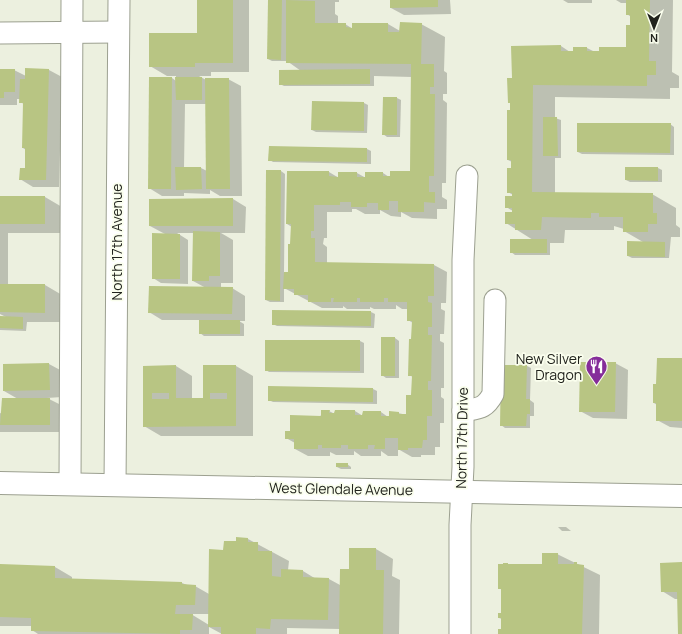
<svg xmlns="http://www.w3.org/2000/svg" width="682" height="634" font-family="Manrope,sans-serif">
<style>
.shadow{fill:#0003;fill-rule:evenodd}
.building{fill:#b8c583;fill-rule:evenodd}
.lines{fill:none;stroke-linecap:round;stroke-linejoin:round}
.minor-casing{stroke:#9ca090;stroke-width:23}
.major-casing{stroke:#9ca090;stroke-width:24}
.minor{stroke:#fff;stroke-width:21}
.major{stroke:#fff;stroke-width:22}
.labels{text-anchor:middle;stroke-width:3.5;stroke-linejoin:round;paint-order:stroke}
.street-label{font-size:14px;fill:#21231d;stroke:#fafeed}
.poi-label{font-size:14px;fill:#21231d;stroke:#fafeed;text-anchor:end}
</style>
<rect width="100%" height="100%" fill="#ecf0df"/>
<g class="shadow">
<path d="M198 0H249V72H211V76H199L206 80 228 79 241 86 242 196H220L210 190V194L184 193V196H162L149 188 150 78H172L176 81V76H167L150 66 198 34ZM185 104H206L207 171 201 168H184Z"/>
<path d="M269 0H339V2H335V14L338 16V24H345L353 29V24H388L400 31 421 24 445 37 444 71 447 73V94H443V100L447 103 446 183H442V197L447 200V209H437V219L412 218 401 212V217L391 216 380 210V214H365L356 209H352V212H327V238H324L323 244 327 247V263L434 265 447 272 446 303H441V309L445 311 444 334H440V341L444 343V388H441V397L444 399V423H440V447H435V455H421V457H412L398 449V456H388L381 451V456H361L354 451V455H336L330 452V456H308L295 449V443L286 438 291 432 329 411 335 414 336 411H355L363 416 364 412H381L388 417 398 413 407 415 412 396 413 377 409 375 413 323 408 320V309H402L396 305V309H374L370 307V309H347L343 306V308H322L284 288V302H270L266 300 281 171 285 174 284 273H289L292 227 287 224V172H329L339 178 357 173 366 178V173H383L389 177 411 172 412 77 374 76V86H284L280 84 301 71 287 61H272L268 59Z"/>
<path d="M391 0H450L451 14 404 15 391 8Z"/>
<path d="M563 0H592V3H568Z"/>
<path d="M616 0H673L672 72 679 76V88H670V99L555 97V118L561 120V158H555V193L652 194 676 208V225L680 228V237H671L669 258H632L628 256 643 242 624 231V229L614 226V230H565L564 243H550V255H515L511 252 533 240 506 223 513 213V211L506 207 513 197V195L508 192 512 162 508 160 511 111V104L509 102 513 79 561 46 570 52 587 48 595 52 627 48 631 17 627 14V3H621Z"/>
<path d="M0 70H14L26 76 49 70 62 77 59 187H33L20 179 26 169V150L23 148 24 104 20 102V99H17V105H0Z"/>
<path d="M397 98 401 100 400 137H387L383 134Z"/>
<path d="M364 103 368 105 367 133 316 132 312 130Z"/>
<path d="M670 124 674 127V155L582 154 578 152Z"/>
<path d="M367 149 371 151V164L273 162 270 160Z"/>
<path d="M658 168 662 170V182H630L626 180Z"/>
<path d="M0 197H45L62 207V233H8V285H45L62 295 61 322H27L26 331 0 330V317H6L0 314Z"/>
<path d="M233 199 246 207 245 233H221L233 240V283H221V288H232L245 296V321H239L244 324V336H204L200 333V320H162L149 312 206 288 193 281 194 233H177L188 240V284L161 283 153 278 165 234 150 226Z"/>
<path d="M371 312 375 314 374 328 277 326 273 324Z"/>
<path d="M382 338H395L399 341V378H386L382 375Z"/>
<path d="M360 341 364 343V373L269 372 266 370Z"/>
<path d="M682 359V428L670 427 657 420V405L654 403 657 385Z"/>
<path d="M615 363 628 370 627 419 593 418 580 411Z"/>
<path d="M49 364 62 371V397L47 398 63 406V432H0V413L3 414 18 399 4 391V365Z"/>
<path d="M176 366 192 376V399H204L236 366 253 376V436H161L144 426V367Z"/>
<path d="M527 366 531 368 530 400 534 403V416H530V428H505L501 425Z"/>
<path d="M269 387 373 389 377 391V404L273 402 269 400Z"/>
<path d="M347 464 351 467V469H341L337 467Z"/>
<path d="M558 527H566L571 531H562Z"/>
<path d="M248 539 289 561 288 570 303 571 316 579H329L340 585 350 570 376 549 393 559 392 576 400 580 399 634H339L340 629 287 628V634H222L209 627V634H38L32 630V626H0V565L55 567 72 577V580L182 583 187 585 195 586 209 594 224 551 237 542ZM191 614H209V625Z"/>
<path d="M557 554 600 575 599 634H499L502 630V619L499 618 502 614V590L499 588V565L508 564 511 565H543Z"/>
<path d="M682 563V634H679L678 599H675L662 591Z"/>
</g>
<g class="building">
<path d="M197 0H233V63H195V67H149V33H197Z"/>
<path d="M268 0H282L281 60 267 59Z"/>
<path d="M286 0 315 1V23H346V27L352 28V23H388V32H399L400 22 422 23 421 64H434V87H430V94H435L434 176H429V192H435V203L424 202V212H398V201H389V210H378V203H367V207H351V202H340V205H314V231H311V238H315V262L434 264V296H428V302L432 303V327H428V335H432L431 381H428V390H432V416H427V440H423L422 448H408V450H398V438H385V449H374L375 445H368V449H348V445H341V448H322V445H318V449H294V439H285V431H290V415L321 416V410H330L329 413H334L335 410H355V415H362L363 411H381V416H389V411L399 412V414H406V395H411L412 376H408L409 339H411L412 321H407V302H388V298H384V302H360V298H357V302H333L334 298H331V302H308V295H294V289H283L284 272H288V244H290L291 224H286L287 171H329V176L338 177V172H357V177H365V172H383V176H390V171H410L411 64 286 63Z"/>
<path d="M390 0H438V7L390 8Z"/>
<path d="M626 0H650L649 61H656V75H647V86L533 85 532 192 653 193V213H657V224H648V232H623V217H599V213H591V218L542 217 541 230H515V224H505V212H512V208H505V196H512V193H507V168H511V160H507V110H510V103H508L507 78H512L511 46 561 45V51H573V47H587V51H599V47H626V25H630V15H626Z"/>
<path d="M25 68 49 69 46 180H19L20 168H25V148H22L23 103H19L20 79H25Z"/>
<path d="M0 69H15V92H4V98H0Z"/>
<path d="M370 69V84L279 85V70Z"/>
<path d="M149 77H172L171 189H148Z"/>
<path d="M175 77H202V100H176Z"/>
<path d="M205 78H229L230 189H206Z"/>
<path d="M383 97H397V135H382Z"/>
<path d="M312 101 364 102V131L311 130Z"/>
<path d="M543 117H557L558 156H543Z"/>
<path d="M577 123H671L670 153 577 152Z"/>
<path d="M269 146 367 148V162L268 161Z"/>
<path d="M175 167H201L202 189 176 190Z"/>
<path d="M625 167H658V181L625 180Z"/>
<path d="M266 170H281L280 301 265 300Z"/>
<rect x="0" y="196" width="45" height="28"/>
<path d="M233 198V226H149V199Z"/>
<path d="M193 231 220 232V276H209V281H192Z"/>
<path d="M152 233 180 234V279H152Z"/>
<rect x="510" y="239" width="37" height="14"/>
<path d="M627 241 665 242V257L627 256Z"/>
<path d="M0 284H45V313L0 312Z"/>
<path d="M149 286 233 287 232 314 148 313Z"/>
<path d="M272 310 371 311V326L272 325Z"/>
<path d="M0 316 23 317V329L0 328Z"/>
<rect x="199" y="320" width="41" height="14"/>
<rect x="381" y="337" width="14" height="39"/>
<rect x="265" y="340" width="95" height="31"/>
<path d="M657 358H682V421H656V403H653V384H656Z"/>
<path d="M580 362H616L615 412H579Z"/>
<path d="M49 363 50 390 3 391V364Z"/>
<path d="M176 365V398H203V365H236V426L143 427V366ZM152 393H169V399H152ZM210 393H227V399H210Z"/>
<path d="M501 365H527L526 399H530V414H527L526 426H500Z"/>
<path d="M268 386 373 388V402L268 401Z"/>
<path d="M2 398H50V425H0Z"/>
<rect x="336" y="463" width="12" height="4"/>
<path d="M236 537 248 538V542H258V551H272V576L281 577V569L303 570V577L329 578 328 620 271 619 270 629 256 628V634H221V627H208L209 549 223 550 224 541H236Z"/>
<path d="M349 548H376V570H384L383 634H339L340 569H349Z"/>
<path d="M542 553H558V564H574V562H577V564L584 565 582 634H498V629H501V618H498V613H501V589H498V564H503V563H508V564H542Z"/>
<path d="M682 562V634H678L677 592H661L660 563Z"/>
<path d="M0 564 55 566V578L182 582V584L196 585 195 605H176L175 614H193L192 630H180V634L31 631V618L0 617Z"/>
</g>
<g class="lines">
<defs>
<g id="minor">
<path d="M0 33 118 32"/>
<path d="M463 411C479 408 485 409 493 394L495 300"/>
<path d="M70 484 72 0"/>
<path d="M115 485 119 0"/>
<path d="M460 634V525L463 467V260L467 176"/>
</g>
<path id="major" d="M0 483 682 496"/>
</defs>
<use href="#minor" class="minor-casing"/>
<use href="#major" class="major-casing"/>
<use href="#minor" class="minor"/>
<use href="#major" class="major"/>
</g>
<defs>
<symbol id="restaurant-pin" viewBox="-11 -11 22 30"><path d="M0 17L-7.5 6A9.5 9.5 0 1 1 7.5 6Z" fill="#852d9a" stroke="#fafeed"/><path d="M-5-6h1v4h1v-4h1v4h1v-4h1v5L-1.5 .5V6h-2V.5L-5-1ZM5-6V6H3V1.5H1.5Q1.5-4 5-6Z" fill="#fff"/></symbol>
</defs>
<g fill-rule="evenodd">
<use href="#restaurant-pin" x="584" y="354" width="25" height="34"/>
</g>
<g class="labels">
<g class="street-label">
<text transform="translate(117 242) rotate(-90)" y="5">North 17th Avenue</text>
<text transform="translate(462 438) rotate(-89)" y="5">North 17th Drive</text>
<text transform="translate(341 489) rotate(1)" y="5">West Glendale Avenue</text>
</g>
<g class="poi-label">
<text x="582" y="364">New Silver<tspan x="582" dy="16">Dragon</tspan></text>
</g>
</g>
<g transform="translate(654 28) rotate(180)" stroke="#fafeed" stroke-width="3" paint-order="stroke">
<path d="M0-3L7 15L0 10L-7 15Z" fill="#21231d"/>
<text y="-6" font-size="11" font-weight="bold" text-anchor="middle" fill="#21231d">N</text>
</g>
</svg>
